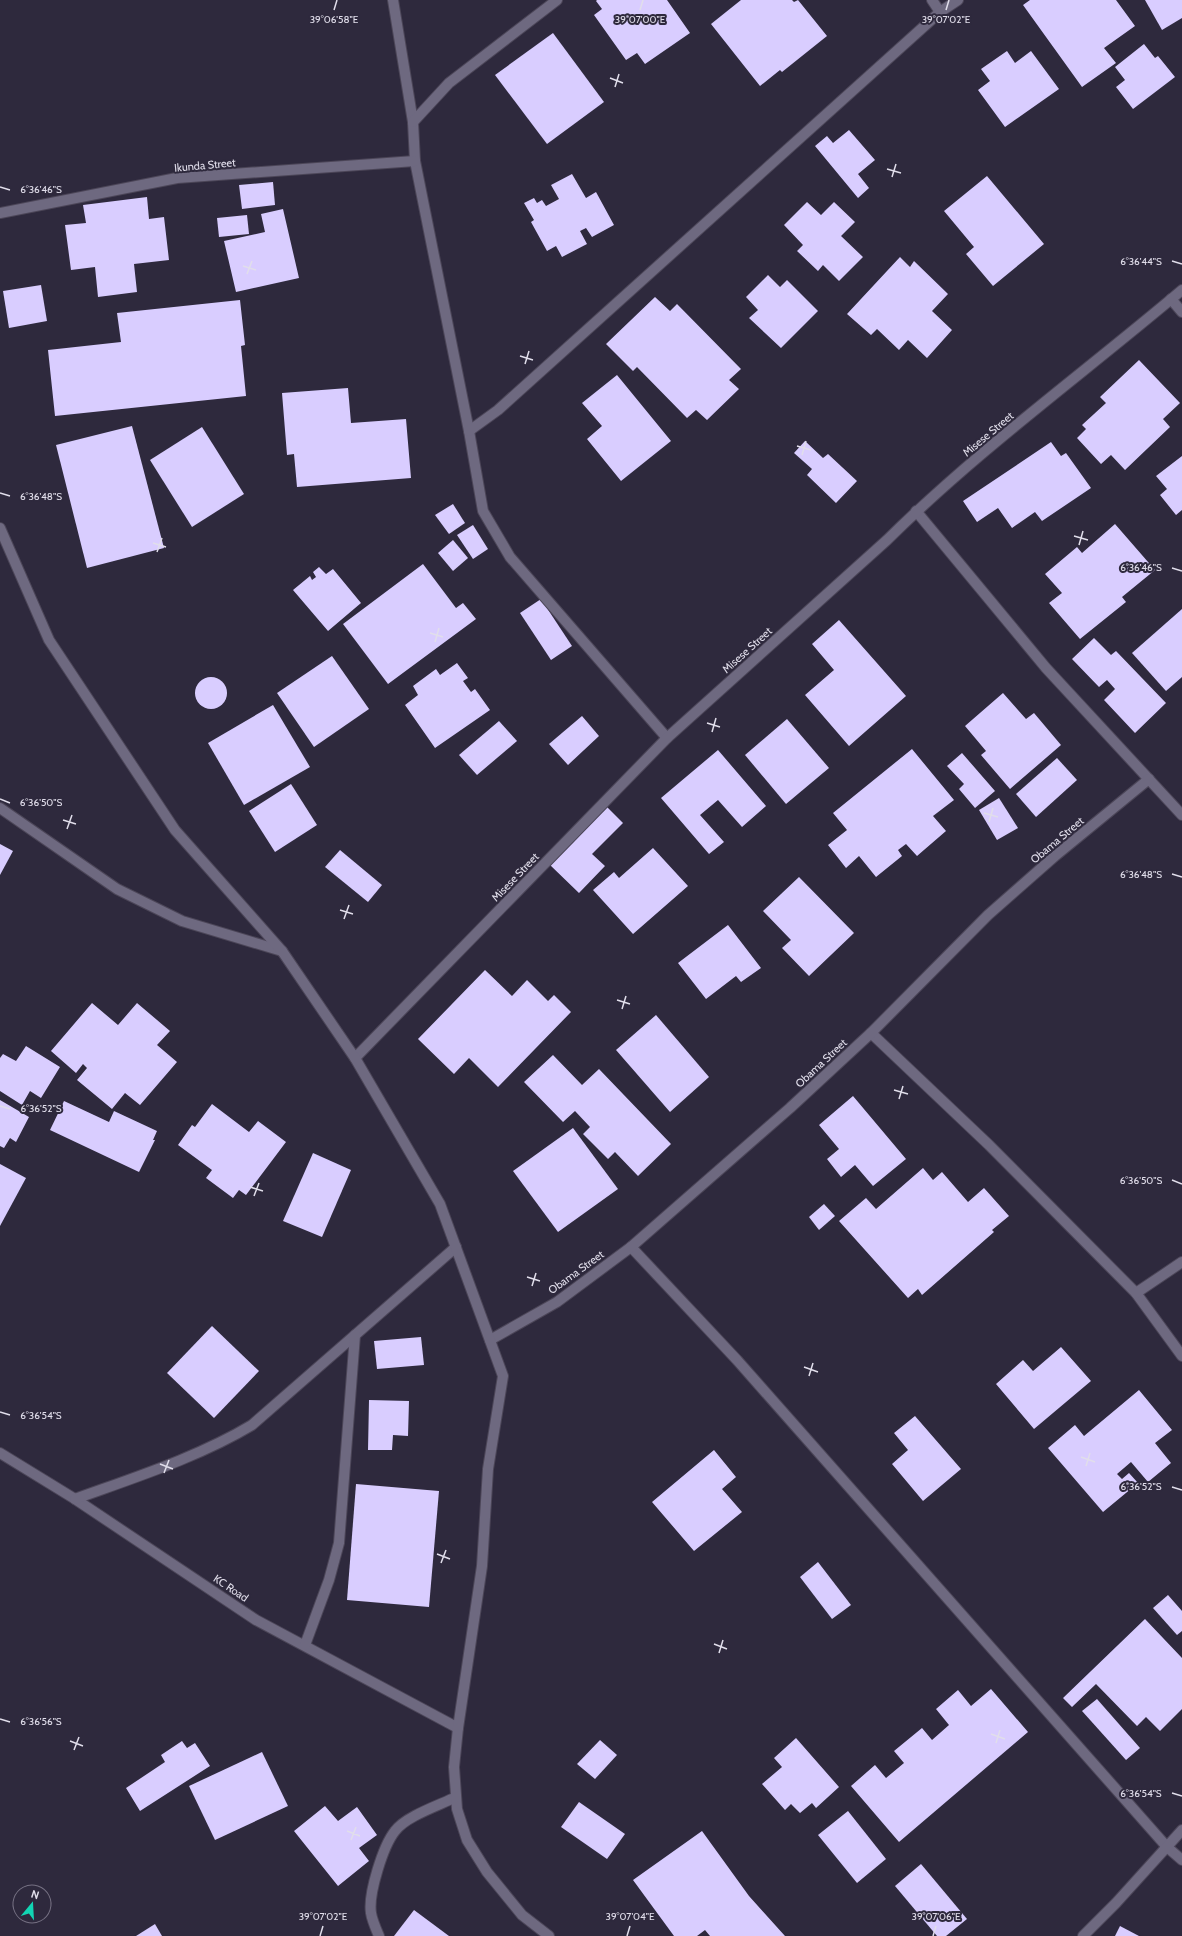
<svg xmlns="http://www.w3.org/2000/svg" width="1182" height="1936" font-family="Cabin,sans-serif">
<style>
.building{fill:#d9cdff}
.lines{fill:none;stroke-linecap:round;stroke-linejoin:round}
.street-casing{stroke:#4c4658;stroke-width:12}
.secondary-casing{stroke:#4c4658;stroke-width:12}
.street{stroke:#6e6980;stroke-width:10}
.secondary{stroke:#6e6980;stroke-width:10}
.ticks{fill:none;stroke:#e1deeb;stroke-width:1.5}
.labels{text-anchor:middle;stroke-width:4;stroke-linejoin:round;paint-order:stroke}
.street-label{font-size:11px;fill:#e1deeb;stroke:#2e293d}
.ticks-label{font-size:10px;text-anchor:middle;fill:#e1deeb;stroke:#2e293d;stroke-width:4;stroke-linejoin:round;paint-order:stroke}
</style>
<rect width="100%" height="100%" fill="#2e293d"/>
<g class="building">
<path d="M597 0H667L690 33 645 64 637 53 626 60 594 15 602 9 596 1Z"/>
<path d="M741 0H792L794 2 798 0 827 36 782 72 780 70 760 86 711 24Z"/>
<path d="M1030 0H1116L1135 26 1104 48 1116 63 1082 87 1023 5Z"/>
<path d="M1145 0H1182V18L1162 30Z"/>
<path d="M553 33 604 102 547 144 495 75Z"/>
<path d="M1144 44 1155 58 1158 56 1175 77 1133 109 1116 87 1125 80 1115 67Z"/>
<path d="M1007 51 1015 63 1031 51 1059 89 1005 127 978 90 990 81 981 69Z"/>
<path d="M849 130 875 160 858 174 869 188 858 198 815 146 827 136 833 143Z"/>
<path d="M572 174 586 198 596 192 614 225 592 237 586 228 580 231 587 244 562 257 556 246 547 251 531 222 534 220 524 203 534 198 537 203 542 200 546 206 559 199 551 185Z"/>
<path d="M987 176 1044 244 993 286 966 254 974 247 944 211Z"/>
<path d="M273 182 275 205 242 209 239 185Z"/>
<path d="M147 197 149 219 164 217 169 260 134 264 137 292 98 297 95 267 71 270 65 225 86 223 83 205Z"/>
<path d="M807 202 821 215 834 202 855 222 841 236 863 257 839 281 823 265 818 271 797 251 803 245 784 225Z"/>
<path d="M283 209 299 278 236 292 224 241 265 232 261 214Z"/>
<path d="M247 215 249 234 219 237 217 218Z"/>
<path d="M900 257 910 267 914 261 948 294 932 311 952 330 927 358 908 340 899 350 877 329 871 335 847 314Z"/>
<path d="M768 275 780 287 787 280 818 311 781 348 749 318 758 310 746 297Z"/>
<path d="M41 285 47 321 9 328 3 291Z"/>
<path d="M655 297 670 311 677 304 741 369 729 380 739 389 707 420 696 410 687 418 637 367 633 371 606 344Z"/>
<path d="M240 300 245 345 241 346 246 396 55 416 48 350 121 342 117 313Z"/>
<path d="M1139 360 1180 403 1163 419 1170 427 1125 470 1111 455 1101 464 1077 438 1086 429 1082 425 1106 403 1100 397Z"/>
<path d="M617 375 671 441 621 481 587 439 602 426 582 403Z"/>
<path d="M348 388 351 423 406 419 411 478 297 487 294 454 287 455 282 393Z"/>
<path d="M132 426 164 548 87 568 56 445Z"/>
<path d="M202 427 244 494 192 527 150 460Z"/>
<path d="M805 441 823 458 828 454 857 481 836 503 807 475 812 469 794 453Z"/>
<path d="M1051 442 1061 456 1066 453 1091 488 1042 521 1035 512 1012 528 998 508 977 522 963 501Z"/>
<path d="M1182 456V510L1176 515 1160 495 1167 489 1156 476Z"/>
<path d="M453 504 465 523 449 534 435 515Z"/>
<path d="M1115 524 1155 570 1122 597 1126 602 1080 639 1049 603 1062 593 1045 574 1077 547 1082 553Z"/>
<path d="M473 525 488 549 473 559 457 535Z"/>
<path d="M453 540 468 558 453 571 438 553Z"/>
<path d="M423 564 456 608 463 603 476 619 388 684 343 624Z"/>
<path d="M319 567 326 574 333 569 361 603 328 631 293 590 310 576 312 580 316 577 313 572Z"/>
<path d="M541 599 572 646 551 660 520 613Z"/>
<path d="M1182 609V677L1166 691 1132 653Z"/>
<path d="M839 620 906 696 849 746 805 695 834 670 812 644Z"/>
<path d="M1094 638 1111 655 1116 651 1166 703 1135 733 1104 700 1115 689 1107 680 1099 687 1072 659Z"/>
<path d="M332 656 369 709 314 747 277 693Z"/>
<path d="M457 663 468 678 463 681 471 692 475 689 490 710 435 748 405 705 418 695 413 686 436 669 440 675Z"/>
<circle cx="211" cy="693" r="16"/>
<path d="M1003 693 1026 719 1034 713 1061 745 1010 789 981 755 986 751 965 726Z"/>
<path d="M273 705 310 767 244 805 208 743Z"/>
<path d="M582 716 599 736 568 765 549 744Z"/>
<path d="M787 719 829 768 786 804 745 755Z"/>
<path d="M499 721 517 741 477 775 459 755Z"/>
<path d="M912 749 954 800 933 816 946 831 917 856 906 844 898 850 902 856 876 877 859 856 846 868 828 845 847 830 833 813Z"/>
<path d="M718 750 766 806 742 827 718 800 700 815 724 842 709 854 661 798Z"/>
<path d="M962 753 995 791 975 808 959 789 964 784 947 766Z"/>
<path d="M1057 758 1077 780 1036 817 1016 794Z"/>
<path d="M291 784 317 825 275 852 249 811Z"/>
<path d="M999 798 1018 828 997 840 979 810Z"/>
<path d="M607 807 623 823 592 854 605 866 579 893 550 865Z"/>
<path d="M0 844 13 851 0 875Z"/>
<path d="M653 848 688 886 633 934 593 890 614 872 619 878Z"/>
<path d="M340 850 382 885 368 902 325 867Z"/>
<path d="M799 877 854 933 809 976 782 948 791 940 763 911Z"/>
<path d="M728 925 761 968 741 982 736 976 706 999 678 963Z"/>
<path d="M485 970 512 996 527 980 548 1001 554 995 571 1012 498 1087 469 1058 454 1074 418 1039Z"/>
<path d="M92 1003 118 1025 137 1003 170 1031 157 1045 177 1062 140 1105 125 1093 112 1109 77 1080 87 1068 83 1064 76 1073 51 1051Z"/>
<path d="M656 1015 709 1077 670 1112 616 1050Z"/>
<path d="M26 1046 60 1067 41 1098 30 1091 22 1105 0 1091V1058L3 1054 16 1061Z"/>
<path d="M553 1055 582 1085 599 1069 671 1144 638 1176 615 1152 608 1159 583 1134 590 1127 575 1111 563 1122 524 1082Z"/>
<path d="M853 1096 906 1159 873 1186 855 1165 841 1177 827 1159 839 1149 819 1125Z"/>
<path d="M0 1100 29 1117 16 1142 10 1138 4 1148 0 1146Z"/>
<path d="M64 1101 109 1122 114 1111 157 1131 153 1140H155L139 1172 50 1130Z"/>
<path d="M212 1104 249 1132 258 1121 286 1142 246 1195 239 1190 233 1198 206 1178 212 1170 178 1145 192 1125 195 1127Z"/>
<path d="M573 1128 618 1189 558 1232 513 1171Z"/>
<path d="M313 1153 351 1170 322 1237 283 1221Z"/>
<path d="M0 1164 26 1178 0 1226Z"/>
<path d="M923 1168 933 1180 942 1172 968 1202 984 1188 1009 1216 992 1230 994 1232 922 1295 918 1289 908 1298 839 1221 866 1198 876 1209Z"/>
<path d="M824 1204 835 1216 819 1230 809 1217Z"/>
<path d="M212 1326 259 1371 214 1418 167 1373Z"/>
<path d="M421 1337 424 1365 377 1369 374 1341Z"/>
<path d="M1061 1347 1091 1381 1034 1429 996 1384 1023 1360 1033 1371Z"/>
<path d="M1139 1390 1172 1430 1155 1443 1171 1463 1148 1482 1131 1462 1117 1474 1122 1479 1129 1473 1138 1483 1103 1512 1048 1448 1075 1425 1084 1436Z"/>
<path d="M369 1400 409 1401 408 1436 393 1435 392 1450H368Z"/>
<path d="M915 1416 961 1469 923 1501 892 1464 908 1450 894 1433Z"/>
<path d="M714 1450 736 1477 722 1489 742 1512 694 1551 652 1502Z"/>
<path d="M356 1484 439 1491 429 1607 347 1600Z"/>
<path d="M818 1562 851 1605 832 1619 800 1577Z"/>
<path d="M1168 1595 1182 1611V1631L1177 1635 1153 1608Z"/>
<path d="M1145 1619 1182 1658V1709L1160 1731 1146 1717 1137 1726 1096 1684 1072 1707 1063 1698Z"/>
<path d="M991 1689 1028 1732 899 1842 851 1786 875 1765 886 1778 904 1763 894 1751 922 1728 932 1740 949 1725 936 1709 958 1690 971 1706Z"/>
<path d="M1097 1699 1140 1748 1126 1760 1082 1711Z"/>
<path d="M796 1738 839 1787 816 1808 812 1803 800 1813 791 1804 785 1810 762 1784 782 1767 774 1758Z"/>
<path d="M600 1740 617 1755 595 1779 577 1764Z"/>
<path d="M182 1741 187 1748 195 1743 210 1766 140 1811 126 1788 165 1762 161 1755Z"/>
<path d="M262 1752 288 1806 215 1840 189 1786Z"/>
<path d="M579 1802 625 1834 607 1859 561 1827Z"/>
<path d="M325 1806 338 1821 357 1807 377 1835 359 1848 369 1861 338 1886 294 1831Z"/>
<path d="M848 1811 886 1859 857 1883 818 1835Z"/>
<path d="M702 1831 749 1896 785 1936H710L705 1930 697 1936H674L633 1880Z"/>
<path d="M921 1864 967 1919 946 1936H937L895 1886Z"/>
<path d="M414 1910 449 1936H394Z"/>
<path d="M155 1924 162 1936H136Z"/>
<path d="M1120 1926 1139 1936H1115Z"/>
</g>
<g class="lines">
<defs>
<g id="street">
<path d="M393 0 413 122 415 161 469 431 483 511 510 557 667 738"/>
<path d="M932 0 940 12"/>
<path d="M413 122 449 83 557 0"/>
<path d="M0 213 177 178 415 161"/>
<path d="M1171 299 1182 312"/>
<path d="M469 431 498 410 940 12 958 0"/>
<path d="M916 511 1046 668 1182 815"/>
<path d="M0 808 117 889 182 921 282 951"/>
<path d="M871 1033 989 1145 1136 1293 1182 1356"/>
<path d="M355 1058 667 738 887 540C979 449 1084 373 1182 290"/>
<path d="M631 1247 737 1360 1167 1847 1182 1860"/>
<path d="M1136 1293 1182 1262"/>
<path d="M490 1340 557 1302 631 1247 790 1108 871 1033 988 915 1055 856 1149 779"/>
<path d="M0 1453 75 1499 256 1620 458 1728"/>
<path d="M75 1499C133 1478 199 1457 252 1425L456 1247"/>
<path d="M305 1645 329 1580 339 1543 355 1335"/>
<path d="M379 1936C376 1929 372 1920 371 1913 368 1894 383 1846 395 1831 406 1816 440 1805 456 1797"/>
<path d="M1083 1936 1116 1903 1182 1830"/>
</g>
<path id="secondary" d="M0 528 49 640 175 830 282 951 355 1058 440 1204 503 1376 488 1469 482 1566 458 1728 454 1767 457 1809 467 1840 487 1872 522 1915 549 1936"/>
</defs>
<use href="#street" class="street-casing"/>
<use href="#secondary" class="secondary-casing"/>
<use href="#street" class="street"/>
<use href="#secondary" class="secondary"/>
</g>
<path class="ticks" d="M334 10 337 0M640 10 643 0M946 10 949 0M610 78 623 83M615 87 619 74M887 169 901 173M892 177 896 164M0 187 10 190M1172 261 1182 264M243 266 256 270M247 274 252 261M520 356 533 360M525 364 529 351M797 446 811 450M802 455 806 441M0 493 10 496M1074 536 1088 540M153 543 166 547M1079 545 1083 531M157 552 162 538M1172 568 1182 571M430 633 443 637M435 642 439 628M707 723 720 727M712 732 716 718M0 799 10 803M984 813 998 817M63 820 76 824M989 822 993 808M67 829 72 815M1172 874 1182 877M340 910 353 914M344 919 349 905M617 1000 630 1004M622 1009 626 996M894 1090 908 1094M899 1099 903 1086M0 1106 10 1109M1172 1180 1182 1184M250 1187 263 1191M254 1196 259 1183M527 1277 540 1281M532 1286 536 1273M804 1367 818 1372M809 1376 813 1363M0 1412 10 1415M1081 1457 1095 1462M160 1464 173 1469M1086 1466 1090 1453M164 1473 169 1460M1172 1487 1182 1490M437 1554 450 1559M441 1563 446 1550M714 1644 727 1649M719 1653 723 1640M0 1719 10 1722M991 1734 1005 1739M70 1741 83 1746M996 1743 1000 1730M74 1750 79 1737M1172 1793 1182 1796M347 1831 360 1836M351 1840 356 1827M320 1936 323 1926M627 1936 630 1926M933 1936 936 1926"/>
<g class="labels">
<g class="street-label">
<text transform="translate(205 165) rotate(-5)" y="4">Ikunda Street</text>
<text transform="translate(988 434) rotate(-40)" y="4">Misese Street</text>
<text transform="translate(747 650) rotate(-42)" y="4">Misese Street</text>
<text transform="translate(1057 840) rotate(-40)" y="4">Obama Street</text>
<text transform="translate(515 877) rotate(-46)" y="4">Misese Street</text>
<text transform="translate(821 1063) rotate(-43)" y="4">Obama Street</text>
<text transform="translate(576 1272) rotate(-36)" y="4">Obama Street</text>
<text transform="translate(231 1588) rotate(34)" y="4">KC Road</text>
</g>
</g>
<g class="ticks-label">
<text x="334" y="23">39°06'58"E</text>
<text x="640" y="23">39°07'00"E</text>
<text x="946" y="23">39°07'02"E</text>
<text x="41" y="193">6°36'46"S</text>
<text x="1141" y="265">6°36'44"S</text>
<text x="41" y="500">6°36'48"S</text>
<text x="1141" y="571">6°36'46"S</text>
<text x="41" y="806">6°36'50"S</text>
<text x="1141" y="878">6°36'48"S</text>
<text x="41" y="1112">6°36'52"S</text>
<text x="1141" y="1184">6°36'50"S</text>
<text x="41" y="1419">6°36'54"S</text>
<text x="1141" y="1490">6°36'52"S</text>
<text x="41" y="1725">6°36'56"S</text>
<text x="1141" y="1797">6°36'54"S</text>
<text x="323" y="1920">39°07'02"E</text>
<text x="630" y="1920">39°07'04"E</text>
<text x="936" y="1920">39°07'06"E</text>
</g>
<g transform="translate(32 1904) rotate(18)"><circle r="19" fill="#2e293d" stroke="#767183"/>
<path d="M0-3L7 15L0 10L-7 15Z" fill="#12d5b4"/>
<text y="-6" font-size="11" font-weight="bold" text-anchor="middle" fill="#e1deeb">N</text>
</g>
</svg>
